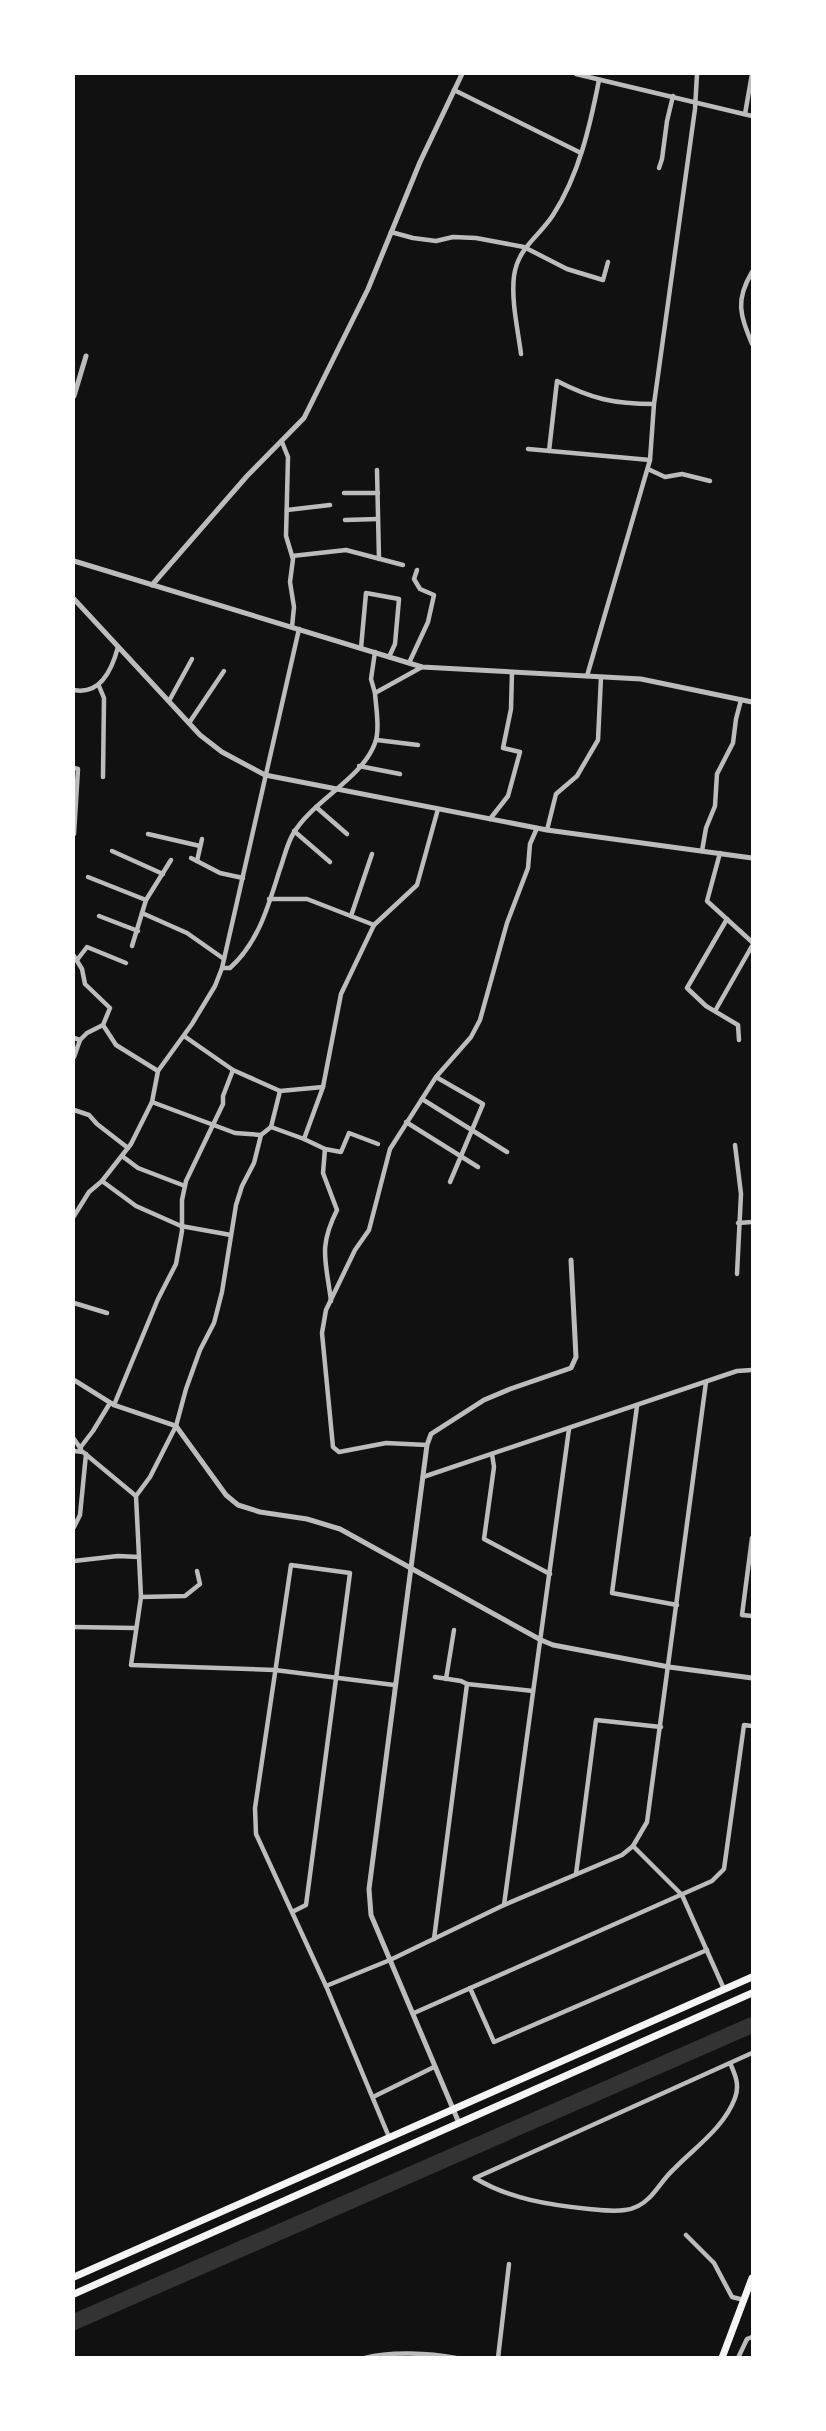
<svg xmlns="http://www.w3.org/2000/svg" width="826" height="2431" font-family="'DejaVu Sans',sans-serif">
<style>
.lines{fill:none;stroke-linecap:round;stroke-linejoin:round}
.river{stroke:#333;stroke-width:16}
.minor{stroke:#bcbcbc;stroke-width:4.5}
.tertiary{stroke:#bcbcbc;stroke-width:5}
.primary{stroke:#f5f5f5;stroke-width:7}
</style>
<rect width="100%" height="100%" fill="#111"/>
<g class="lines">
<path class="river" d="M74 2322 752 2025"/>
<g class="minor">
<path d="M576 74 752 116"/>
<path d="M454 90 581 153"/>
<path d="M745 114 752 74"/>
<path d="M659 168 662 159 667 121 673 96"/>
<path d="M391 232 413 238 436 241 453 237 476 238 524 247 567 269 603 280 608 262"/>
<path d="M752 272C735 301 740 314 752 344"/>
<path d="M521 354C518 330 511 301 514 276 518 247 539 237 553 215 579 175 590 126 599 80"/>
<path d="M282 442 288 457 286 536 293 559 290 582 294 607 292 627"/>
<path d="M528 449 650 460"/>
<path d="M549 451 557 381C592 399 614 404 654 404"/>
<path d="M648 469 665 477 682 474 710 481"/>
<path d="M377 470 379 559"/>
<path d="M344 493H378"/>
<path d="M287 510 330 505"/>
<path d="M345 520 378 519"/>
<path d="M292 556 346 550 403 565"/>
<path d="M361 648 366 593 399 599 395 644 389 657"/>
<path d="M375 652 371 679 375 693"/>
<path d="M409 663 428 622 434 595 420 589 414 579 417 570"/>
<path d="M587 676 650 460 654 404 695 109 697 74"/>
<path d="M99 686 104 698 103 777"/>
<path d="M74 690C100 695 112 670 118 647"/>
<path d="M169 701 192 659"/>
<path d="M189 723 224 671"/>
<path d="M377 740 418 745"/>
<path d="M359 766 400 774"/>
<path d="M74 768 78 769 74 834"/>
<path d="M316 807 347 834"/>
<path d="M490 819 508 796 520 752 503 748 511 709 512 672"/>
<path d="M547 830 556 794 577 776 598 740 601 677"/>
<path d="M294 831 330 862"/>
<path d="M148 834 200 846"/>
<path d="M112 851 163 874"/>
<path d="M702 851 706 828 715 806 717 774 733 743 736 719 741 700"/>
<path d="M720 853 707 901 752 942"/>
<path d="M191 858 220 873 243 878"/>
<path d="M197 861 202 839"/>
<path d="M88 877 146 900"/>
<path d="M269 899H307L374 925"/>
<path d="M142 913 187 933 224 959"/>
<path d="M99 916 138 931"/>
<path d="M351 916 372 854"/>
<path d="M727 919 687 988 706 1006 738 1025 739 1040"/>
<path d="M132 946 146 900 171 860"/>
<path d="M74 956 82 969 85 984 110 1008 103 1025 87 1033 80 1040 74 1038"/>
<path d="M77 960 87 947 126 963"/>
<path d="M222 968H230C258 943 268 907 279 872 284 859 286 846 293 834 313 800 362 779 375 743 380 730 376 707 375 693L422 667"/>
<path d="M715 1011 752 946"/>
<path d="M103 1025 116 1045 158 1071"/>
<path d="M184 1036 233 1070 280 1091"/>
<path d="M74 1057 80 1040"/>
<path d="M436 1077 483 1104 450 1182"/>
<path d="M422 1099 507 1152"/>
<path d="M152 1102 235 1133 261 1135 271 1127 280 1091 323 1087 341 994 374 925 417 885 438 809"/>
<path d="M74 1110 89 1115 97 1124 128 1148"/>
<path d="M406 1122 478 1167"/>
<path d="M271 1127 304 1139 323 1087"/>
<path d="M261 1135 254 1163 242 1186 236 1205 222 1292 214 1323 200 1350 186 1389 176 1426 150 1477 136 1496 141 1597 131 1665 275 1670 394 1685"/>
<path d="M304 1139 325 1149 341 1152 349 1133 378 1144"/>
<path d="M735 1145 741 1194 737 1274"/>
<path d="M325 1149 323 1173 337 1210C318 1248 326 1260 331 1301"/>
<path d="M122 1156 138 1168 185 1186"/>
<path d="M102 1181 136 1206 181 1226 231 1235"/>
<path d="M74 1216 89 1192 102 1181 131 1144 152 1102 158 1071 192 1024 215 986 222 968 299 629"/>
<path d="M738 1223 752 1222"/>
<path d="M74 1303 107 1313"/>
<path d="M114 1405 158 1299 176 1264 182 1231V1200L186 1181 223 1104V1096L233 1070"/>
<path d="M637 1406 612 1593 677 1605"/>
<path d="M74 1439 81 1449"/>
<path d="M427 1445 386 1443 339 1452 333 1447 322 1333 326 1310 355 1250 369 1230 390 1149 436 1077 471 1037 480 1020 507 923 528 868 530 844 537 828"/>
<path d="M80 1448 93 1431 110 1403"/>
<path d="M74 1451 83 1452 136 1496"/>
<path d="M492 1454 494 1467 484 1539 550 1574"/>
<path d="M423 1477 737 1371 752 1370"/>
<path d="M74 1527 80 1515 86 1454"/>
<path d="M752 1538 742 1615 752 1616"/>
<path d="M74 1561 118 1556 139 1557"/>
<path d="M141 1597 185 1596 200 1584 197 1571"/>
<path d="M74 1627 135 1628"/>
<path d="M435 1677 461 1681 467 1684"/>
<path d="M446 1679 454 1630"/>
<path d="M633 1846 682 1895 724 1989"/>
<path d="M576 1874 596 1720 661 1727"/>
<path d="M504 1905 569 1429"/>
<path d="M292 1912 306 1905 350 1573 291 1565 255 1808 256 1834 326 1986 389 2137"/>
<path d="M434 1939 467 1684 533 1691"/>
<path d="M326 1986 390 1960 504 1905 622 1855 633 1846 647 1822 706 1382"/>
<path d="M470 1988 494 2042 707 1950"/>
<path d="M414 2013 712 1881 724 1869 744 1725 752 1726"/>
<path d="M373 2097 434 2067"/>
<path d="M475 2178C509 2199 550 2205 589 2209 600 2210 613 2212 625 2210 634 2209 643 2204 649 2198 658 2189 664 2178 673 2170 694 2148 724 2128 735 2098 740 2085 735 2074 730 2063"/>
<path d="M475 2178 752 2053"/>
<path d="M686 2235 714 2263 732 2297 744 2300"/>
<path d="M365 2358C390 2351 430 2353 456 2358"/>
<path d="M498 2358 509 2264"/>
<path d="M738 2358 747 2339 752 2337"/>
</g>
<g class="tertiary">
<path d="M74 396 86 356"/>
<path d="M74 561 422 667 641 679 752 702"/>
<path d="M152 585 247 476 304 418 368 289 420 162 462 74"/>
<path d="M74 599 200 735 222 752 265 775 547 830 752 858"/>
<path d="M74 1380 114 1405 176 1426 226 1495 238 1505 260 1512 307 1519 340 1529 541 1640 553 1645 669 1667 752 1678"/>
<path d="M459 2123 371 1915 369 1889 427 1445 431 1434 484 1400 510 1389 571 1368 576 1357 571 1260"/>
</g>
<g class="primary">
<path d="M74 2277 752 1977"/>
<path d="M74 2294 752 1993"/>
<path d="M722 2358 752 2278"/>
</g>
</g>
<rect width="826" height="2431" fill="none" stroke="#ffffff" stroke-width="150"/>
</svg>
